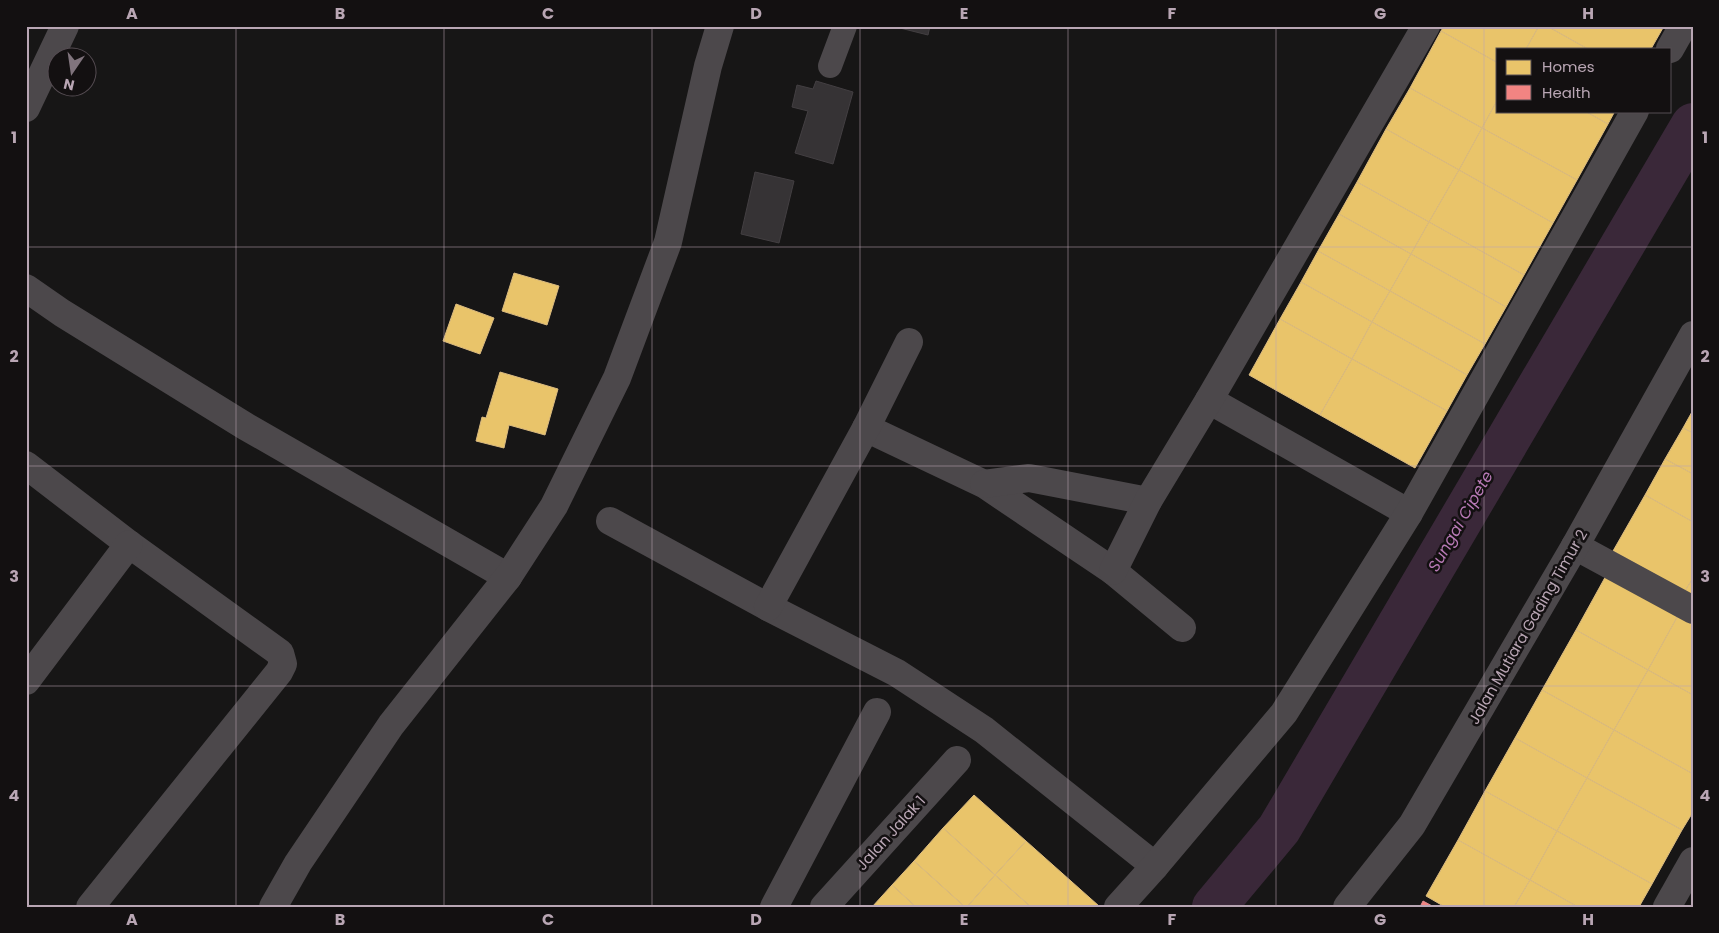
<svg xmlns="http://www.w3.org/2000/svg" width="1719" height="933" font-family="Poppins,sans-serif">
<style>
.homes{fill:#e9c46a;stroke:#dbbb80}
.health{fill:#f28482;stroke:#e18e91}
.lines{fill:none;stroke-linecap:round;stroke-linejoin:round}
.canal{stroke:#3a2839;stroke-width:44}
.building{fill:#363335;stroke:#433f42}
.service{stroke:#4c484b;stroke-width:24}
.minor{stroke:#4c484b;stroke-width:28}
.tertiary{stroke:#4c484b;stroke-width:28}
.grid{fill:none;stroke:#b9a6b4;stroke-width:1;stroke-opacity:0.55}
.labels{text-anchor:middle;stroke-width:5;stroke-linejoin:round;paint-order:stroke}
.street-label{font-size:15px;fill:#b9a6b4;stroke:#131011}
.water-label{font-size:16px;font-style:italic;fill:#b779b5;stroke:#131011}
.neatline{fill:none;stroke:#b9a6b4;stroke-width:2}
.grid-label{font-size:16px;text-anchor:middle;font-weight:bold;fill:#b9a6b4}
</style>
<rect width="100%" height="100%" fill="#171616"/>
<g class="homes">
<path d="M1444 26H1539L1526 49H1498V63L1441 31Z"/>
<path d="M1539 26H1547L1588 49H1526Z"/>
<path d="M1547 26H1664L1651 49H1588Z"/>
<path d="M1441 31 1498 63V99L1482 128 1410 88Z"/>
<path d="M1410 88 1482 128 1459 170 1386 129Z"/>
<path d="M1498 99V111H1585L1608 124 1577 180 1482 128Z"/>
<path d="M1585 111H1615L1608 124Z"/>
<path d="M1482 128 1577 180 1553 223 1459 170Z"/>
<path d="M1386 129 1459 170 1429 222 1357 182Z"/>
<path d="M1459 170 1553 223 1524 275 1429 222Z"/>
<path d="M1357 182 1429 222 1411 254 1339 214Z"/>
<path d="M1339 214 1411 254 1390 291 1318 251Z"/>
<path d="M1429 222 1524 275 1506 307 1411 254Z"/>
<path d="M1318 251 1390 291 1372 322 1301 282Z"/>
<path d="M1411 254 1506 307 1485 344 1390 291Z"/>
<path d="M514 273 559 286 547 325 502 311Z"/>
<path d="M1301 282 1372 322 1352 359 1280 319Z"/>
<path d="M1390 291 1485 344 1467 375 1372 322Z"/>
<path d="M456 304 494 318 480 354 443 341Z"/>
<path d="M1280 319 1352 359 1320 415 1249 375Z"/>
<path d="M1372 322 1467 375 1447 411 1352 359Z"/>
<path d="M1352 359 1447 411 1415 468 1320 415Z"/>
<path d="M500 372 558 389 545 435 509 425 504 448 476 441 482 417 486 418Z"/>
<path d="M1693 410V433L1683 428Z"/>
<path d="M1683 428 1693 433V474L1665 459Z"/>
<path d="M1665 459 1693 474V522L1645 495Z"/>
<path d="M1645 495 1693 522V578L1685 591 1613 551Z"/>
<path d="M1608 572 1680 612 1648 670 1576 630Z"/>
<path d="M1693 578V596L1685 591Z"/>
<path d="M1680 612 1693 619V695L1648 670Z"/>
<path d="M1576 630 1648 670 1614 730 1542 690Z"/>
<path d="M1648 670 1693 695V774L1614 730Z"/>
<path d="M1542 690 1614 730 1587 778 1515 738Z"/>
<path d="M1614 730 1693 774V812L1682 830 1587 778Z"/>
<path d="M1515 738 1587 778 1557 831 1485 791Z"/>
<path d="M1587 778 1682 830 1652 884 1557 831Z"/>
<path d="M1485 791 1557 831 1530 880 1458 840Z"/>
<path d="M974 795 1026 841 995 875 943 828Z"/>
<path d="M943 828 995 875 967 907H965L914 861Z"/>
<path d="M1557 831 1652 884 1639 907H1578L1530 880Z"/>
<path d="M1458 840 1530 880 1514 907H1445L1426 896Z"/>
<path d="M1026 841 1099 906 1098 907H1031L995 875Z"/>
<path d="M914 861 965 907H916L892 885Z"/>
<path d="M995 875 1031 907H967Z"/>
<path d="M1530 880 1578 907H1514Z"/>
<path d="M892 885 916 907H872Z"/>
</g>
<path class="health" d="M1423 901 1434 907H1420Z"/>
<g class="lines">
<path class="canal" d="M1214 907 1279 829 1693 125"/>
</g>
<g class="building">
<path d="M892 26H930L928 35Z"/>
<path d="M816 81 853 92 833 164 795 153 808 111 792 107 797 85 813 89Z"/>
<path d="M755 172 794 181 779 243 741 234Z"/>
</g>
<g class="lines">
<path class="service" d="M830 66 845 26"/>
<g class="minor">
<path d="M1670 49 1683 26"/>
<path d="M26 108 65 26"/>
<path d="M26 288 62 313 245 426 508 577"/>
<path d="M1209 400 1409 513"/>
<path d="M866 428 984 484 1113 571 1182 628"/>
<path d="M26 465 129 544 280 653 283 664 279 672 90 907"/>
<path d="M984 484 1029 478 1148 501"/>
<path d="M610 521 768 607 897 673 984 730 1155 866"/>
<path d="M1575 546 1693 610"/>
<path d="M1113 571 1148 501 1209 400 1426 26"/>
<path d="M768 607 866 428 909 342"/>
<path d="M26 681 129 544"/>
<path d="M273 907 298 863 391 725 508 577 554 506 617 378 668 242 708 66 720 26"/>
<path d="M774 907 877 712"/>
<path d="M824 907 957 760"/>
<path d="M1118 907 1155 866 1284 713 1409 513 1635 111"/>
<path d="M1667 907 1693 861"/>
</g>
<path class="tertiary" d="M1347 907 1412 825 1575 546 1693 335"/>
</g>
<path class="grid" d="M236 26V907M444 26V907M652 26V907M860 26V907M1068 26V907M1276 26V907M1484 26V907M26 247H1693M26 466H1693M26 686H1693"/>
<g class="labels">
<g class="street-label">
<text transform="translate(1528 627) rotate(-60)" y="5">Jalan Mutiara Gading Timur 2</text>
<text transform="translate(891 833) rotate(-48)" y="5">Jalan Jalak 1</text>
</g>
<g class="water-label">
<text transform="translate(1460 521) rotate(-60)" y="6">Sungai Cipete</text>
</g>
</g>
<rect width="1719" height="933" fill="none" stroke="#131011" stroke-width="55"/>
<rect x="1496" y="48" width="175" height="65" fill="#131011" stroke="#554c52"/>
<rect x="1506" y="60" width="25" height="15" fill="#e9c46a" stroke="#554c52"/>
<text x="1542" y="72" font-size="15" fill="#b9a6b4">Homes</text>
<rect x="1506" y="85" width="25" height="15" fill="#f28482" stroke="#554c52"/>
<text x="1542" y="98" font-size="15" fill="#b9a6b4">Health</text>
<g transform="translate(72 72) rotate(193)"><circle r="24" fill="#131011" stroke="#554c52"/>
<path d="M0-4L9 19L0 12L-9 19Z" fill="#80747d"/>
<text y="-8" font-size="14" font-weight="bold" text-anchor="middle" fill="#b9a6b4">N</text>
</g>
<rect x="28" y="28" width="1664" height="878" class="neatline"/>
<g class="grid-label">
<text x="132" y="19">A</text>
<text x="340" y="19">B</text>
<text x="548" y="19">C</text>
<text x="756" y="19">D</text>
<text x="964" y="19">E</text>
<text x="1172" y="19">F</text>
<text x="1380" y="19">G</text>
<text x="1588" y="19">H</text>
<text x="14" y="143">1</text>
<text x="1705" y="143">1</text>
<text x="14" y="362">2</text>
<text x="1705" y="362">2</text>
<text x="14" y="582">3</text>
<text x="1705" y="582">3</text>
<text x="14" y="801">4</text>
<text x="1705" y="801">4</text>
<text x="132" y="925">A</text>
<text x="340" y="925">B</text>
<text x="548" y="925">C</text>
<text x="756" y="925">D</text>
<text x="964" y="925">E</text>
<text x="1172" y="925">F</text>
<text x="1380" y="925">G</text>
<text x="1588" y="925">H</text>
</g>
</svg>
